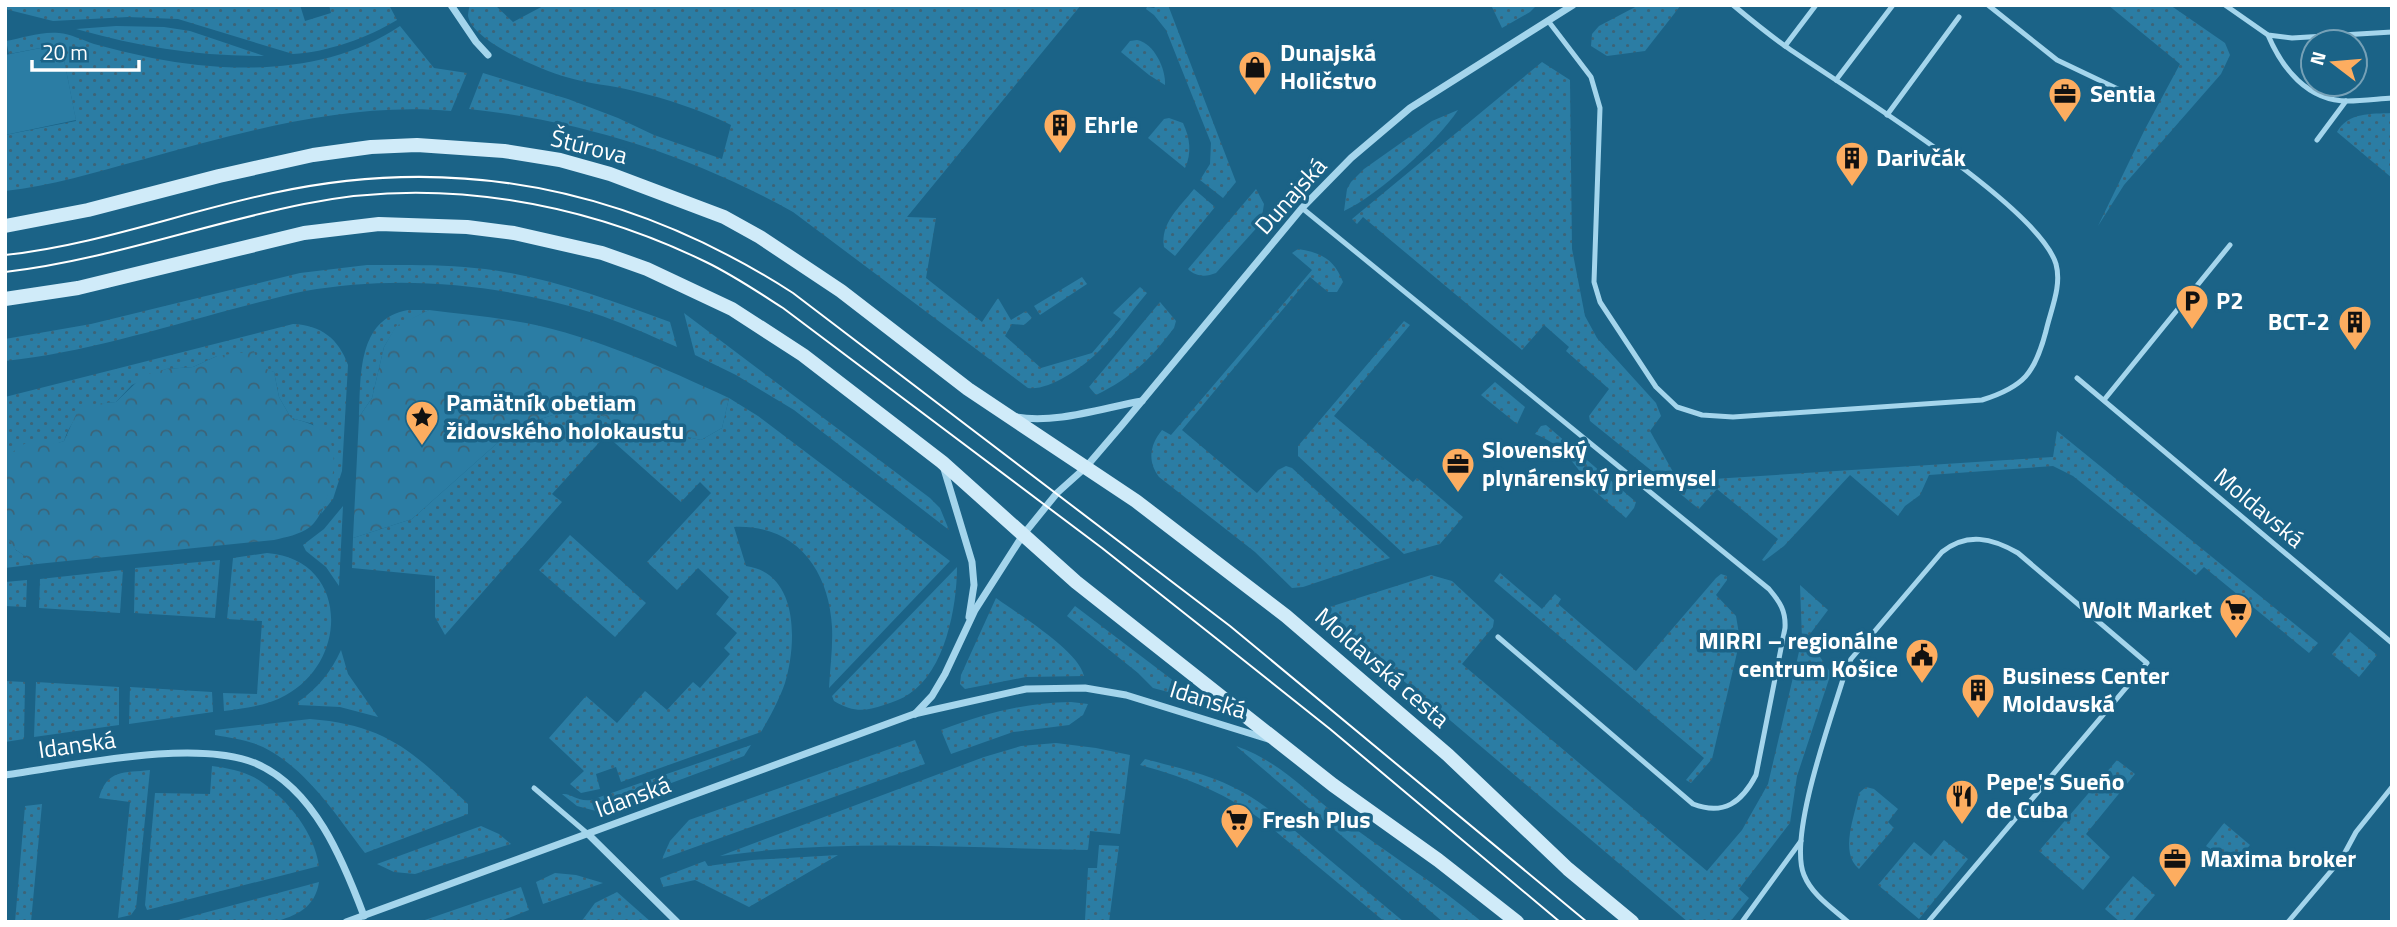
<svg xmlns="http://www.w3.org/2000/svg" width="2397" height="927" font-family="'Titillium Web',sans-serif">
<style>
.grass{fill:url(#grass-dots)}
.forest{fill:url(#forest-crowns)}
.park{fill:#2b7da4}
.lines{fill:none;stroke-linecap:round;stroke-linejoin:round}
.lane{stroke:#a4d5ec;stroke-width:5}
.street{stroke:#a4d5ec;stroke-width:7}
.secondary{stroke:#d0ebf9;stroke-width:14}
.tram{stroke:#fff;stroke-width:2}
.labels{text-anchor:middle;stroke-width:7;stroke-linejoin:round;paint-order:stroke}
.poi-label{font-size:24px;font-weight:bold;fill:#fff;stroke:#1b6387;text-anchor:start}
.street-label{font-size:24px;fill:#fff;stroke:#1b6387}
</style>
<defs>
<pattern id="grass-dots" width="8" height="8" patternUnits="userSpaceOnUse" patternTransform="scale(1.75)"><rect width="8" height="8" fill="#2b7da4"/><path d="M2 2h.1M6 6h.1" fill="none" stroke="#3c6478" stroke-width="1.8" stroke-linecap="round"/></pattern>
<pattern id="forest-crowns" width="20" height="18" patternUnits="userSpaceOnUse" patternTransform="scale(1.75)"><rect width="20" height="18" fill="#2b7da4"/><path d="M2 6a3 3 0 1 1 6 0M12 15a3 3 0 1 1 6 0" fill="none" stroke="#3c6478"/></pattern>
</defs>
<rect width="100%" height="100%" fill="#1b6387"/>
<g class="grass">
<path d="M5 5H300L305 21 331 13 329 5H389L397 20C367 38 328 52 293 54L178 19 128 17 53 21 5 9Z"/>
<path d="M470 5H495L513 22 545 5H1081L907 217 936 218 926 278 982 322 998 298 1011 320 1026 311 1032 318 1024 325 1012 324 1005 336 1041 368 1092 353 1121 319 1113 313 1140 287 1147 293C1130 313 1114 337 1095 355 1080 369 1048 391 1028 388L793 212C692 156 585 121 469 109L483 73 568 99 618 118 654 135 722 159 731 125C701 110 667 99 634 91 612 85 588 84 566 77 543 71 472 41 468 16 468 14 469 7 470 5Z"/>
<path d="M1157 5H1168L1236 182 1223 198 1200 180 1210 164 1211 143 1166 30 1154 15 1146 9 1147 7 1154 8Z"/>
<path d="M1491 5H1537L1530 12 1502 28Z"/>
<path d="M1639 5H1681L1645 51 1607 56 1591 46 1592 34 1599 26Z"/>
<path d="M2108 5H2170L2225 43 2230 55 2221 74 2124 185 2098 226 2145 129 2180 64Z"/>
<path d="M116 26 164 27 190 31 264 56C197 56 140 47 76 29Z"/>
<path d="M400 26 434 68 467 73 451 111C346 102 242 132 141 160 96 172 51 186 5 191V135L76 121 61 44 9 54 6 41C22 38 42 31 59 33 70 34 83 40 94 44 113 49 133 54 152 58 234 74 329 74 400 26Z"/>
<path d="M1137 40C1154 43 1166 69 1165 85L1149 75 1121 52 1130 41Z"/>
<path d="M1542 62 1570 80 1572 249 1585 316 1597 338 1656 403 1661 416 1650 431 1677 479 1696 475 1697 480 2053 457 2057 431 2318 643 2309 653 2204 567 2196 575 2073 476 2053 466 1929 475 1920 495 1905 506 1898 516 1850 475 1784 546 1764 561 1762 560 1778 539 1717 489 1699 509 1590 421 1589 416 1609 389 1566 351 1569 347 1544 325 1522 350 1363 217 1357 224 1352 219Z"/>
<path d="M1458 110C1437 142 1378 195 1344 211L1347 189 1351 182 1364 169 1432 121Z"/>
<path d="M2392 113V178L2337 132C2348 112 2371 114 2392 113Z"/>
<path d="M1169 118 1183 123C1190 138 1192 153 1185 168L1148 138 1164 119Z"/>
<path d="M1194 189 1215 207 1175 256 1164 247C1160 223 1180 207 1194 189Z"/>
<path d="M1256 189 1264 204 1261 223 1216 273C1206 277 1196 277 1188 269Z"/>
<path d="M1298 249C1322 253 1334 259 1343 282L1337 292H1328L1310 277 1182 430 1257 493 1278 470 1286 466 1292 468 1390 558 1303 587 1292 588 1255 552 1159 477C1147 461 1150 445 1162 430L1171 435 1312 270 1292 253Z"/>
<path d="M367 265C406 265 446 264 485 269 549 277 610 300 670 322L677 347C649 335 621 322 593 313 501 284 401 274 305 291 281 296 257 303 233 309 158 329 82 353 5 361V339L91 324 300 273Z"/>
<path d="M1082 277 1087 284 1040 315 1034 306Z"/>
<path d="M1160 302 1176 321 1174 328C1150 360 1132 377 1096 395L1089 387Z"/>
<path d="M408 310H429L396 327 384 347 372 398 359 417C361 376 357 319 408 310Z"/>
<path d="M684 313 930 498 940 508 949 530 794 410 736 375 695 355Z"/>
<path d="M1404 321 1410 325 1334 416 1413 482 1417 478 1463 517 1440 544 1404 554 1298 456V446Z"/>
<path d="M293 324C321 325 339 339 348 365L342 471 333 499 321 514 328 493 313 424 291 418 279 397 274 372 217 356 193 367 166 369 132 385 116 402C87 404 74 413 64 441L53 445 40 440 5 460V397Z"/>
<path d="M1495 382 1525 407 1517 424 1481 395Z"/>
<path d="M729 398 758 416 950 561 829 688C830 668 833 647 832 627 829 569 795 524 734 527L746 566C799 573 797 643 785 683 779 700 770 717 761 732L621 782 616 767 596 774 600 789 581 793 570 784 584 771 549 738 586 696 617 723 645 691 667 710 693 682 700 688 730 654 724 648 737 633 716 614 729 597 698 568 677 590 647 562 711 493 700 482 681 502 606 435 552 494 562 502 445 635 435 617V576L352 568 353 538 412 519 503 438 528 423 556 414 587 409 611 420 701 440 722 428Z"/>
<path d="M1546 425 1636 502 1634 508 1626 518 1578 477 1581 473C1568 455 1556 442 1535 434L1541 426Z"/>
<path d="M343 506 339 586 326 567 306 551 303 545 324 529Z"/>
<path d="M5 530 16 550 37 564 5 568Z"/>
<path d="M570 535 646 603 615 637 539 570Z"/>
<path d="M267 553C348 559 350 660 286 695 267 706 245 708 224 711L223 693 257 694 262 621 227 619 233 558Z"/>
<path d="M220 560 215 618 134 613 135 568Z"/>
<path d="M957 567C957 607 945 671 909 694 902 699 893 702 884 705 864 712 853 712 834 701L832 696Z"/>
<path d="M123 570 120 613 39 608 40 579Z"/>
<path d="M1500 573 1542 609 1555 594 1561 599 1558 604 1636 671 1716 578 1721 574 1727 576V580L1716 595 1736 616 1740 640 1712 759 1691 783 1686 780 1704 758 1494 581Z"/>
<path d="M1431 575 1452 581 1494 620 1493 627 1462 664 1707 871 1742 830 1768 784 1802 639 1800 585 1828 610 1807 638 1831 673 1797 776 1790 823 1739 889 1749 898 1730 922H1688L1320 610Z"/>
<path d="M27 580 26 607 5 606V582Z"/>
<path d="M996 598C1018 614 1079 651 1084 676L1026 677 965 689 960 684 961 675Z"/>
<path d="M1075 606 1191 694V698L1153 688 1138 673 1067 616Z"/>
<path d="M2350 632 2377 655 2359 677 2332 654Z"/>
<path d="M341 650 348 674 378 717 340 707 298 705V702C318 688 331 672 341 650Z"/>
<path d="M5 681 25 682 24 739 5 742Z"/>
<path d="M36 682 119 687V725L34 737Z"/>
<path d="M130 687 212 692 213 712 129 724Z"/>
<path d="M1071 702 1088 704 1083 715 1069 725 1013 732 951 754 941 730C987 713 1023 703 1071 702Z"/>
<path d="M310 719C388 725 414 753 468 804V814L365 853C336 815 307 769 263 747 248 740 231 738 215 735V730Z"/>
<path d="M915 740 925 764 662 859 670 841 689 820Z"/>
<path d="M1056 743 1096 748 1130 755 1120 834 1090 831 1088 850C966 848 842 838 720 856L984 757 1021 746Z"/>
<path d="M751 745 744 756 596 811 577 806 562 794C572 793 577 802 591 800Z"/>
<path d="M1236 746C1279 761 1303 789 1338 816 1385 852 1436 883 1482 922H1443Z"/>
<path d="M1145 759C1198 773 1232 779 1276 815L1268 825C1229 794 1188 778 1140 765Z"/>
<path d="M2117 760 2135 774 2086 834 2110 857 2083 890 2039 851Z"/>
<path d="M212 766C228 768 249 772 263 783 290 802 314 833 319 866L147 910 145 905 155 793 210 794Z"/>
<path d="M150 770 136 908 131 915 118 918 130 802 99 798C107 769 124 773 150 770Z"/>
<path d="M1866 787 1874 789 1898 809 1888 822 1894 828 1859 869C1839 852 1855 816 1859 793Z"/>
<path d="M42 804 31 922H15L25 806Z"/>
<path d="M1282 820 1404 922H1385L1274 830Z"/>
<path d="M2224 823 2250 845 2232 866 2206 846Z"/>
<path d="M481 826 499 834 511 844 415 874 394 872 377 864Z"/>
<path d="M1944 840 1968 859 1919 919 1878 885 1914 842 1931 856Z"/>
<path d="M1099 845 1119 846 1109 922 1085 920 1088 868H1097Z"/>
<path d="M838 855 749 907 695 880 663 887 660 878 705 861 708 866 752 860Z"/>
<path d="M555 873 576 875 603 883 543 904 536 882Z"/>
<path d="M2133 876 2155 895 2132 922H2120L2105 909Z"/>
<path d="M319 882C315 908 296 916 273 922H170Z"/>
<path d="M521 887 529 910 498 922H419Z"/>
<path d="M617 892 651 922H581L595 903Z"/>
</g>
<g class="forest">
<path d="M429 310C461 314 494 317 526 323 596 337 664 368 729 398L722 428 701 440 611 420 587 409 556 414 528 423 503 438 412 519 353 538 359 417 372 398 384 347 396 326Z"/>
<path d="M254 351 259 366 274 372 279 397 291 418C305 422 321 425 329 439 341 459 328 512 310 527 299 535 286 537 274 540L37 564 16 550 7 537 5 460C13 450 27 439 41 440 53 441 50 446 64 441L78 410 94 404 116 402 144 375 166 369 193 367 217 356Z"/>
</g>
<path class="park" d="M61 44 76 120 5 135V55Z"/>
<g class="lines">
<g class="lane">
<path d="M1988 5 2057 60 2143 101"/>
<path d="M2225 5 2268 35 2292 38 2392 32"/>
<path d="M1549 22 1591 77 1600 108 1594 282 1600 302 1656 387 1677 407 1702 415 1733 417 1982 400C2024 387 2035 373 2046 331 2051 309 2062 286 2056 264 2038 205 1844 87 1788 48 1769 35 1751 20 1733 5"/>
<path d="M2268 35C2282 68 2307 101 2348 101 2362 101 2377 99 2392 98"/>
<path d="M1785 46 1816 5"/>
<path d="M1836 80 1893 5"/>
<path d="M1887 115 1959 17"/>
<path d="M2317 140 2346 101"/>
<path d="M1302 208 1769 589C1780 602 1786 611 1785 628L1756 775C1742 802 1724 816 1693 804L1498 637"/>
<path d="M2077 378 2392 643"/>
<path d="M2104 400 2230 245"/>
<path d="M534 788 588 834"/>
<path d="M1742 922 1801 841"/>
<path d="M1848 922C1832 908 1812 895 1804 875 1788 836 1831 719 1844 676L1851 659 1942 552C1967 532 1992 538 2018 553L2147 663 1928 922"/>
<path d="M2288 922 2342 858 2356 832 2392 787"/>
</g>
<g class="street">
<path d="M451 5 476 42 488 55"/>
<path d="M1016 417C1056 424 1102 408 1142 401"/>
<path d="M944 469 972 562 974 585 969 617"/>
<path d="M915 714 932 696 945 674 975 610 1023 535 1057 493 1086 467 1122 425 1302 208 1351 158 1410 108 1573 5"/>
<path d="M5 775C72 766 193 738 255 763 314 788 343 860 364 916"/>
<path d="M588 834 677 922"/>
<path d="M346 922 914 714 1026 689 1085 688 1126 695 1268 739"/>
</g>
<g class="secondary">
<path d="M5 226 88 210 219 176 313 155 371 147 417 145 504 151 560 160 610 174 724 217 760 237 841 291 968 389 1136 501 1286 616 1448 755 1568 869 1632 922"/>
<path d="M5 299 78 288 304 233 379 224 467 227 514 233 602 253 647 269 732 309 803 355 942 462 1076 582 1333 785 1438 860 1517 922"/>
</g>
<g class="tram">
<path d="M5 255C97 245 183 212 273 193 461 152 633 190 793 293L1230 626 1587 922"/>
<path d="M5 272C107 260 204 224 304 204 439 176 583 202 706 262 733 275 758 292 783 308L1102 548 1217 639 1330 729 1560 922"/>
</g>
</g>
<defs>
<symbol id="shop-pin" viewBox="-11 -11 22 30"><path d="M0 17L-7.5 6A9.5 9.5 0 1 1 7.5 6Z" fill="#fdad60" stroke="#1b6387"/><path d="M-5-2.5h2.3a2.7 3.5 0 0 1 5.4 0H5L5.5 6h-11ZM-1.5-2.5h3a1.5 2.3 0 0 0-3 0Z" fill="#111"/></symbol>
<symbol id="office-pin" viewBox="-11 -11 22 30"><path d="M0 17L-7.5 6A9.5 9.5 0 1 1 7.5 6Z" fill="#fdad60" stroke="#1b6387"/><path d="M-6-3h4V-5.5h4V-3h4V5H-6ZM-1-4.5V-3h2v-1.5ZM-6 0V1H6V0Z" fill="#111"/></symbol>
<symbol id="building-pin" viewBox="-11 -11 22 30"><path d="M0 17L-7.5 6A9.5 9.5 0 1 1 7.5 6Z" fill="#fdad60" stroke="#1b6387"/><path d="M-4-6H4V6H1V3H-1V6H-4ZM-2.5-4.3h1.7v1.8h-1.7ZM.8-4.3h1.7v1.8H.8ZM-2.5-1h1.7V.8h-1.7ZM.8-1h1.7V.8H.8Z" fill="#111"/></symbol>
<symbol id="parking-pin" viewBox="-11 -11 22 30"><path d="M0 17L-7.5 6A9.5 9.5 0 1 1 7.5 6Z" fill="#fdad60" stroke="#1b6387"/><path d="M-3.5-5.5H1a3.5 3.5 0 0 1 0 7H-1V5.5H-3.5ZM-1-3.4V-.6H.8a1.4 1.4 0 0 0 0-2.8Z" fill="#111"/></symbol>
<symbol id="sight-pin" viewBox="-11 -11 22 30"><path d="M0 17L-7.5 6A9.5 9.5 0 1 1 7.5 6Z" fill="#fdad60" stroke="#1b6387"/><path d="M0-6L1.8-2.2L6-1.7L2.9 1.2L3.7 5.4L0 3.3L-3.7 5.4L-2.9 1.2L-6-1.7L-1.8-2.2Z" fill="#111"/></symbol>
<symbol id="supermarket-pin" viewBox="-11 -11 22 30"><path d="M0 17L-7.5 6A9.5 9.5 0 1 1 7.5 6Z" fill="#fdad60" stroke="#1b6387"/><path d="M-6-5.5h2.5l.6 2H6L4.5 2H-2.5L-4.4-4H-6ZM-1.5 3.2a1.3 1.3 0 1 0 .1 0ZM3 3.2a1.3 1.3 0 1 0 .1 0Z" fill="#111"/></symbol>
<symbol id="civic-pin" viewBox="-11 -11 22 30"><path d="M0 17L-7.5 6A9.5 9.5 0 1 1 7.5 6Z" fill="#fdad60" stroke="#1b6387"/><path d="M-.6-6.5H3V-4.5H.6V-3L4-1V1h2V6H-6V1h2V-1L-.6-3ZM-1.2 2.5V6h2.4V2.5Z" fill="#111"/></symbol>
<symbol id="restaurant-pin" viewBox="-11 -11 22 30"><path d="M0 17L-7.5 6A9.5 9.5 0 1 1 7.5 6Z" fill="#fdad60" stroke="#1b6387"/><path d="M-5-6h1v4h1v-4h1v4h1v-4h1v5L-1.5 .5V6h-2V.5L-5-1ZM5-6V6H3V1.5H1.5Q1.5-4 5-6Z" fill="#111"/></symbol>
</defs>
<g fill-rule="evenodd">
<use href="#shop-pin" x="1236" y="48" width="38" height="52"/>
<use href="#office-pin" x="2046" y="75" width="38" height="52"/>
<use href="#building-pin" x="1041" y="106" width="38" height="52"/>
<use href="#building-pin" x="1833" y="139" width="38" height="52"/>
<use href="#parking-pin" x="2173" y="282" width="38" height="52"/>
<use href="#building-pin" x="2336" y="303" width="38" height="52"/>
<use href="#sight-pin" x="403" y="398" width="38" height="52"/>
<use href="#office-pin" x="1439" y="445" width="38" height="52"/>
<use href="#supermarket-pin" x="2217" y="591" width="38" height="52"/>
<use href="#civic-pin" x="1903" y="636" width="38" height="52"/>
<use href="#building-pin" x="1959" y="671" width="38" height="52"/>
<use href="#restaurant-pin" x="1943" y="777" width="38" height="52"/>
<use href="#supermarket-pin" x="1218" y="801" width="38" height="52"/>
<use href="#office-pin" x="2156" y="840" width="38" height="52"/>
</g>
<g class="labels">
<g class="poi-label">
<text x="1280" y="61">Dunajská<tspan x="1280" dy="28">Holičstvo</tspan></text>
<text x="2090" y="102">Sentia</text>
<text x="1084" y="133">Ehrle</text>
<text x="1876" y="166">Darivčák</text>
<text x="2216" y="309">P2</text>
<text x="2330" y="330" text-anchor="end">BCT-2</text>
<text x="446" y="411">Pamätník obetiam<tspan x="446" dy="28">židovského holokaustu</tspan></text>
<text x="1482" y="458">Slovenský<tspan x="1482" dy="28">plynárenský priemysel</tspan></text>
<text x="2212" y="618" text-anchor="end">Wolt Market</text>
<text x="1898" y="649" text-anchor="end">MIRRI – regionálne<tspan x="1898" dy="28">centrum Košice</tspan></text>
<text x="2002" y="684">Business Center<tspan x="2002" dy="28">Moldavská</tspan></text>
<text x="1986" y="790">Pepe's Sueño<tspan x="1986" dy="28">de Cuba</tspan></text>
<text x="1262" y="828">Fresh Plus</text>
<text x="2200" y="867">Maxima broker</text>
</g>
<g class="street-label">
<text transform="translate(589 147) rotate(14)" y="8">Štúrova</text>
<text transform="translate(1291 196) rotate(-48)" y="8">Dunajská</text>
<text transform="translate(2259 508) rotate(40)" y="8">Moldavská</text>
<text transform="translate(1382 668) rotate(41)" y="8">Moldavská cesta</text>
<text transform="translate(1208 700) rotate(17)" y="8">Idanská</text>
<text transform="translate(77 745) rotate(-8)" y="8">Idanská</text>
<text transform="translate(633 797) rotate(-20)" y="8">Idanská</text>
</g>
</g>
<rect width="2397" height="927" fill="none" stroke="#ffffff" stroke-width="14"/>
<g transform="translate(2334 63) rotate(286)"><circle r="33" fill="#1b6387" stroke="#76a1b7" stroke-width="2"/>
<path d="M0-5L12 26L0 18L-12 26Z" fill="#fdad60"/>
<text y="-10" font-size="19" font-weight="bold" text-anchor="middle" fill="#ffffff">N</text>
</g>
<path d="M32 60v10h107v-10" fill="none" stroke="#ffffff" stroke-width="3.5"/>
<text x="42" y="60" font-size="21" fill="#ffffff" stroke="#1b6387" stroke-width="5" paint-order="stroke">20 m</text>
</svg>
